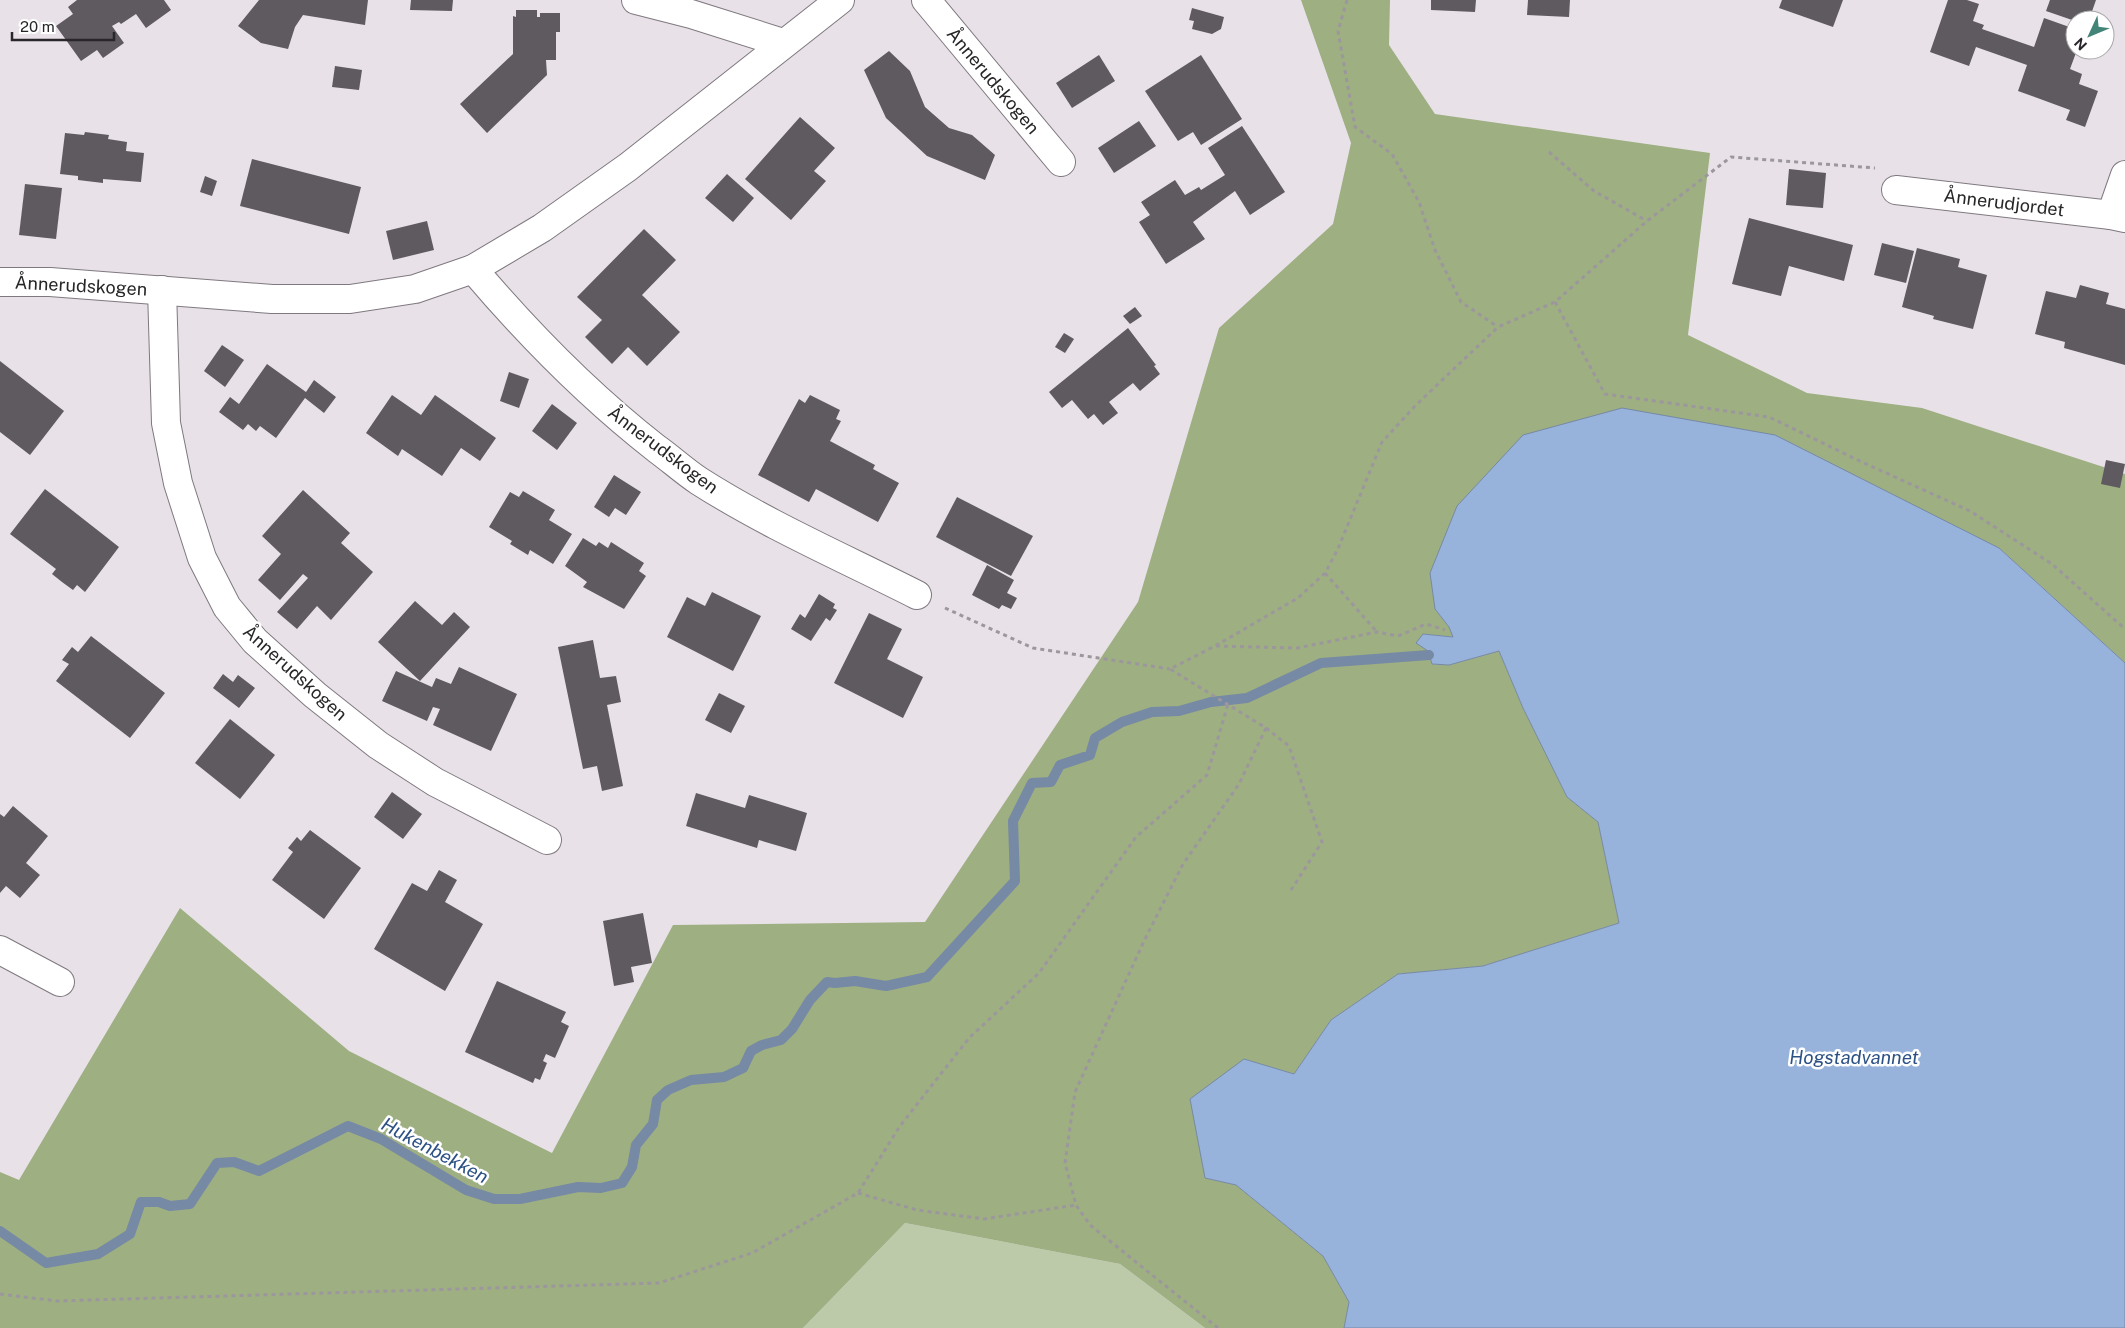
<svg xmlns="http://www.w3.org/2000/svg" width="2125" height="1328" font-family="'Public Sans',sans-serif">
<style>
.green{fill:#bdcaaa}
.forest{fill:#9eaf82}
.water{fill:#97b3db;stroke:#7689a5}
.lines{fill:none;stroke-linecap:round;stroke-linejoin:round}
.stream{stroke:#7689a5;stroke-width:10}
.building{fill:#5e5a60}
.minor-casing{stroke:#7f797f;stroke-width:30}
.path{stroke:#9c979c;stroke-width:3;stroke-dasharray:4 4;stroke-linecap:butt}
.minor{stroke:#fff;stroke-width:28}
.labels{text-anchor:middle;stroke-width:5;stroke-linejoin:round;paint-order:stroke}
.street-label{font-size:18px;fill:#282628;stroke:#fff}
.water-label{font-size:19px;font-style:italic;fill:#2c5285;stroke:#fff}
</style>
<rect width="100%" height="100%" fill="#e8e2e8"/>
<path class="green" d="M905 1223 1120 1264 1205 1328H803Z"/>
<path class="forest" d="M1301 0H1390L1389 45 1435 114 1710 153 1688 335 1807 393 1922 408 2125 474V663L1999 548 1435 609 1449 627 1454 637 1423 634 1432 664 1449 665 1499 651 1523 708 1567 797 1598 822 1619 923 1483 966 1398 974 1331 1020 1294 1074 1244 1059 1205 1178 1236 1185 1323 1256 1349 1302 1344 1328H1205L1120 1264 905 1223 803 1328H0V1172L19 1180 180 908 349 1051 552 1153 673 925 925 922 1138 602 1219 328 1333 224 1351 143Z"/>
<path class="water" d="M1622 408 1775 435 1999 548 2125 663V1328H1344L1349 1302 1323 1256 1236 1185 1205 1178 1190 1099 1244 1059 1294 1074 1331 1020 1398 974 1483 966 1619 923 1598 822 1567 797 1523 708 1499 651 1449 665 1432 664 1428 651 1416 643 1423 634 1453 637 1449 627 1435 609 1430 573 1457 506 1523 435Z"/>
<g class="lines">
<path class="stream" d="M0 1231 46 1263 98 1254 130 1234 141 1202H159L170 1206 190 1204 217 1163 234 1162 259 1171 348 1126 381 1139 466 1190 494 1199H520L578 1187 601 1188 622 1183 632 1167 636 1145 653 1124 657 1100 668 1090 691 1080 724 1077 743 1068 751 1051 762 1045 781 1040 792 1029 810 1000 827 982 835 983 855 981 886 986 927 977 1015 881 1013 821 1032 783 1051 782 1060 765 1090 755 1095 738 1122 722 1152 712 1179 711 1211 702 1247 698 1321 663 1429 655"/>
</g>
<g class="building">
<path d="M77 0H164L171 10 146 28 136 14 121 24 119 22 112 26 124 43 103 58 97 50 81 61 56 26 73 14 68 7Z"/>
<path d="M259 0H368L365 25 303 15 295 27 288 49 261 43 238 26Z"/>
<path d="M411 0H453L452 11 410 10Z"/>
<path d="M1431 0H1476L1475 12 1431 10Z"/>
<path d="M1528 0H1570L1569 17 1527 15Z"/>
<path d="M1782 0H1843L1833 27 1779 8Z"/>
<path d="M1948 0H1967L1979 4 1973 21 1984 25 1982 29 2034 47 2044 18 2075 29V50H2077L2070 69 2082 74 2079 84 2098 91 2085 127 2066 120 2070 110 2018 91 2027 65 1976 47 1969 66 1930 52Z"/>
<path d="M2050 0H2096L2089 20 2075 21 2046 11Z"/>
<path d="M1192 8 1224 17 1221 29 1212 34 1192 29 1194 21 1189 20Z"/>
<path d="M516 10H537V17H540V13H560V32H556V60H546L547 75 487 133 460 104 513 54V16L516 17Z"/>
<path d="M889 51 910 71 925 107 949 128 972 135 995 155 985 180 927 156 886 118 864 70Z"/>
<path d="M1099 55 1115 81 1072 108 1056 83Z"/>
<path d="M1201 55 1242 119 1201 145 1193 132 1178 141 1145 91Z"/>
<path d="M335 66 362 70 359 90 332 87Z"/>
<path d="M800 117 835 148 814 171 826 181 791 220 745 179Z"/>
<path d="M1139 121 1156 146 1114 173 1098 148Z"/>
<path d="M1242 126 1285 192 1250 215 1235 191 1193 222 1205 239 1166 264 1139 222 1150 215 1141 202 1175 180 1185 195 1199 187 1201 190 1225 175 1208 148Z"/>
<path d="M85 132 109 135 108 139 127 142 126 151 144 153 141 182 103 179V183L78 180V176L60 174 65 133 84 135Z"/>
<path d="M252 159 361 187 349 234 240 206Z"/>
<path d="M1789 169 1826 173 1823 208 1786 205Z"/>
<path d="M727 174 754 198 733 222 705 198Z"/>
<path d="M205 176 217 181 212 196 200 192Z"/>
<path d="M25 184 62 188 56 239 19 235Z"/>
<path d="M1749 218 1853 245 1844 281 1789 266 1781 296 1732 284Z"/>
<path d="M427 221 434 250 393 260 386 231Z"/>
<path d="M644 229 676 260 642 295 680 332 647 366 628 347 612 364 585 337 602 320 577 297Z"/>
<path d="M1882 243 1914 251 1906 283 1874 275Z"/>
<path d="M1917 248 1960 259 1958 267 1987 275 1973 329 1933 319 1934 316 1902 307Z"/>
<path d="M2080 285 2109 293 2106 304 2125 309V365L2064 348 2065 342 2035 334 2046 291 2076 298Z"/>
<path d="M1135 307 1142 316 1130 324 1123 316Z"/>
<path d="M1128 328 1156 365 1154 366 1160 374 1140 391 1133 383 1109 402 1118 413 1103 425 1094 414 1088 419 1072 400 1062 408 1049 392Z"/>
<path d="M1064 333 1074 339 1065 353 1055 347Z"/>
<path d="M222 345 244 360 225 387 204 371Z"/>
<path d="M0 361 64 411 30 455 0 432Z"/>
<path d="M267 364 306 392 314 380 336 397 324 413 305 398 276 438 260 426 256 431 248 424 243 430 219 412 230 397 239 404Z"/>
<path d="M509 372 529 379 519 408 500 401Z"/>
<path d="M392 395 421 415 435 395 496 438 480 461 461 448 442 476 402 449 398 456 366 433Z"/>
<path d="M810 395 840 410 836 419 841 421 830 441 875 465 873 469 899 483 878 522 816 489 809 502 758 475 799 399 805 403Z"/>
<path d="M552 404 577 423 557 450 532 431Z"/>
<path d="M2106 460 2125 464 2120 488 2101 484Z"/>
<path d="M614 475 641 492 626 515 615 508 609 517 594 507Z"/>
<path d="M45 489 119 547 85 592 77 585 73 590 62 582 52 574 56 569 10 534Z"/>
<path d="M303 490 350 533 341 543 373 572 331 620 317 606 297 629 277 612 308 578 303 574 280 600 258 580 281 554 262 536Z"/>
<path d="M523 491 555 510 549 520 572 534 553 564 530 550 528 555 510 544 512 541 489 527 510 492 519 497Z"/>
<path d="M957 497 1033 536 1011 576 936 537Z"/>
<path d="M583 538 596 546 599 542 608 548 611 542 644 563 639 571 646 576 624 609 583 587 587 582 565 566Z"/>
<path d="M987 565 1014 580 1007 593 1017 598 1011 609 1002 605 999 609 972 595Z"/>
<path d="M712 592 761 616 733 671 667 637 687 597 705 606Z"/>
<path d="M819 594 835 604 833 608 837 610 830 621 826 618 811 641 791 629 800 614 805 618Z"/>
<path d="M415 601 442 625 454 612 470 627 420 681 378 642Z"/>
<path d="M869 613 902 629 887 659 923 677 903 718 834 683Z"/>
<path d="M91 636 165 693 130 738 56 681 69 664 62 660 72 647 78 652Z"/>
<path d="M593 640 600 678 616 676 621 702 607 705 623 786 602 791 597 766 583 769 558 647Z"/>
<path d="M459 667 517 694 491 751 433 725 440 709 433 707 427 721 382 701 396 671 432 687 436 678 451 684Z"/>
<path d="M223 674 233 682 238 675 255 688 239 708 213 688Z"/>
<path d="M719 693 745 706 731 733 705 720Z"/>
<path d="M230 719 275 755 240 799 195 763Z"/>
<path d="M392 792 422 814 403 839 374 817Z"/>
<path d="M696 793 745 808 749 795 807 813 796 851 759 840 757 848 686 826Z"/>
<path d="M13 806 48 836 26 863 40 875 20 898 6 886 0 893V814L4 817Z"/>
<path d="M310 830 361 868 324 919 272 880 293 852 288 848 297 837 301 841Z"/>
<path d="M439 870 457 880 445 902 483 924 445 991 374 949 412 883 427 891Z"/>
<path d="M643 913 652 963 631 967 634 982 614 986 603 921Z"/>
<path d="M497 981 566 1012 561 1022 569 1026 555 1058 546 1054 543 1061 547 1063 540 1080 535 1078 533 1083 465 1052Z"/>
</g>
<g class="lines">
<defs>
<g id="minor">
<path d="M636 0 691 14 783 43"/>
<path d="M926 0 1061 162"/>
<path d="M1896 190 2111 215 2125 218"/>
<path d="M2111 215 2125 175"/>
<path d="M473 269C529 335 589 396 657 449 671 459 684 471 699 481 768 525 844 558 917 595"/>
<path d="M0 282H50L272 299H350L415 289 473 269 542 228 628 167 840 0"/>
<path d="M162 290 166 423 178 483 202 558 227 607 255 641 315 695 378 745 435 782 547 840"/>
<path d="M0 950 60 982"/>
</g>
</defs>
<use href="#minor" class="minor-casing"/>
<g class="path">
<path d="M1347 0 1338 31 1355 127 1392 154 1419 202 1435 250 1461 302 1498 327"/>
<path d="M1549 152 1594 191 1647 221"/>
<path d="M1555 302 1605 394 1769 417 1864 463 1970 511 2052 564 2125 629"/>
<path d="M1325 573 1377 632"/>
<path d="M945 608 1033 648 1170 669"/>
<path d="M1216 646 1297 648 1377 632 1398 636 1426 624 1445 630"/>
<path d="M1266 728 1289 746 1322 842 1291 890"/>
<path d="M858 1193 917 1210 984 1219 1076 1205"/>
<path d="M0 1294 57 1301 659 1283 752 1253 858 1193 900 1126 969 1038 1039 973 1136 837 1207 775 1228 704"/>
<path d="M1218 1328 1090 1225 1076 1205 1065 1163 1075 1092 1144 941 1183 864 1239 784 1266 728 1170 669 1215 646 1298 598 1325 573 1337 551 1382 442 1416 405 1498 327 1555 302 1647 221 1731 157 1875 168"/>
</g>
<use href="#minor" class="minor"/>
</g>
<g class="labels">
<g class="street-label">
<text transform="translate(993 81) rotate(50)" y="6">Ånnerudskogen</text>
<text transform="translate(2004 203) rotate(7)" y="6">Ånnerudjordet</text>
<text transform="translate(81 286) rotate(3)" y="6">Ånnerudskogen</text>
<text transform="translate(663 450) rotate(37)" y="6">Ånnerudskogen</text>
<text transform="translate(295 673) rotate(42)" y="6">Ånnerudskogen</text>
</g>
<g class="water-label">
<text x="1854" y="1064">Hogstadvannet</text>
<text transform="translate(435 1150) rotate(28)" y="7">Hukenbekken</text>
</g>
</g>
<g transform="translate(2090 35) rotate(226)"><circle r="24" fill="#ffffff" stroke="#a9a8a9"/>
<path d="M0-4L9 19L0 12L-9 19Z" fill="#428578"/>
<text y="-8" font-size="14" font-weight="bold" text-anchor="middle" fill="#282628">N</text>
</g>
<path d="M12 32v8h102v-8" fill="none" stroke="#282628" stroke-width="2.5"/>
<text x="20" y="32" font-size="15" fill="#282628" stroke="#ffffff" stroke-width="4" paint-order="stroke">20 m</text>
</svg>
